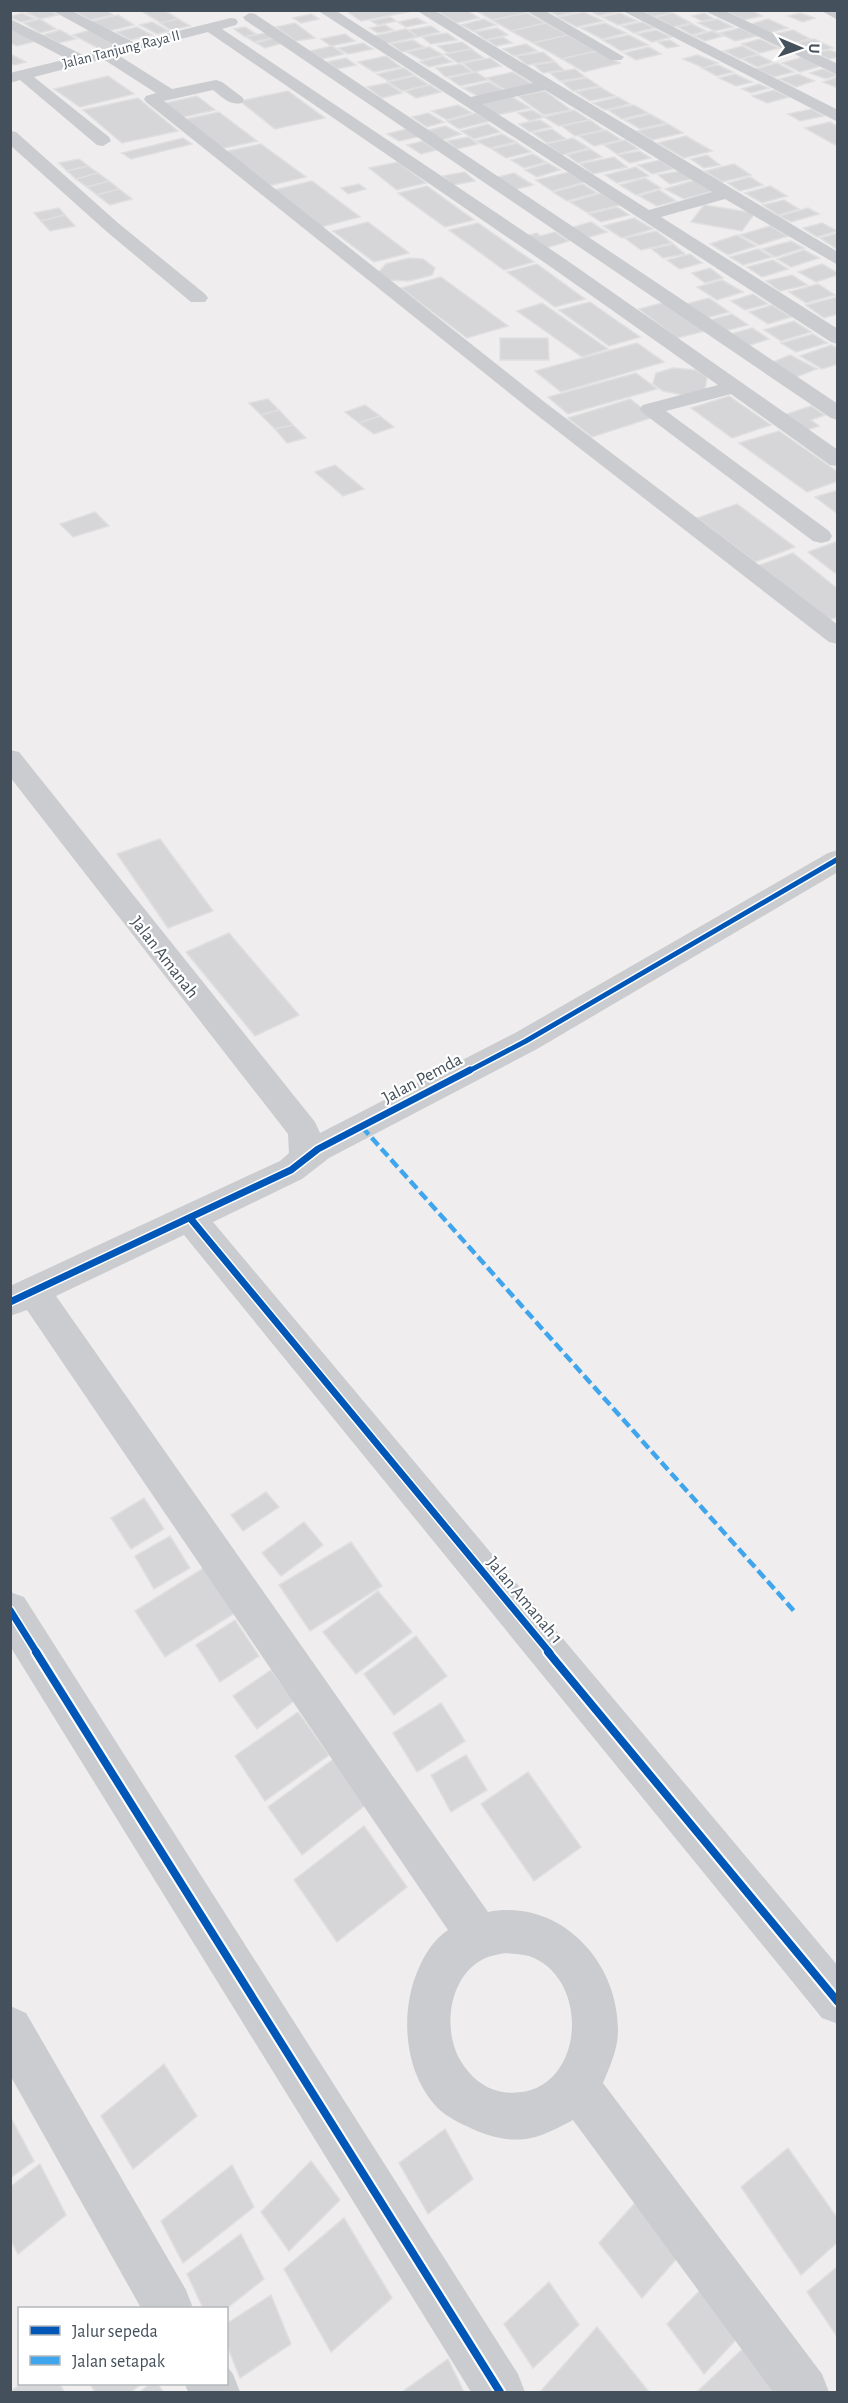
<svg xmlns="http://www.w3.org/2000/svg" width="848" height="2403" font-family="'Alegreya Sans',sans-serif">
<style>
.building{fill:#d6d5d7;stroke:#e0dfe0;stroke-width:1.5}
.lines{fill:none;stroke-linecap:round;stroke-linejoin:round}
.minor{fill:#cacccf;fill-rule:evenodd}
.quiet{stroke:#3fa5ed;stroke-width:4.5;stroke-dasharray:10 4.5;stroke-linecap:butt}
.cycleway-far2-casing{stroke:#fff;stroke-width:8}
.cycleway-far1-casing{stroke:#fff;stroke-width:10}
.cycleway-casing{stroke:#fff;stroke-width:12}
.cycleway-far2{stroke:#0057b8;stroke-width:5}
.cycleway-far1{stroke:#0057b8;stroke-width:7}
.cycleway{stroke:#0057b8;stroke-width:8}
.labels{text-anchor:middle;stroke-width:4.5;stroke-linejoin:round;paint-order:stroke}
.far-street-label{font-size:15px;fill:#44505b;stroke:#fff}
.street-label{font-size:18px;fill:#44505b;stroke:#fff}
</style>
<rect width="100%" height="100%" fill="#efeded"/>
<g class="building">
<path d="M36 10H49L58 15 40 19 27 13Z"/>
<path d="M106 10 113 15 90 20 74 11Z"/>
<path d="M164 10 178 19 161 23 141 11Z"/>
<path d="M345 10H406L408 12 361 21Z"/>
<path d="M435 10H466L479 18 456 23Z"/>
<path d="M475 10H523L527 13 492 20Z"/>
<path d="M547 10H582L558 16Z"/>
<path d="M588 10H619L620 11 599 16Z"/>
<path d="M652 10H668L671 13 653 17 644 12Z"/>
<path d="M737 10H751L762 16 743 20 728 12Z"/>
<path d="M584 12 603 21 577 27 558 17Z"/>
<path d="M22 13 35 19 21 22 10 17Z"/>
<path d="M527 13 546 23 511 31 492 20Z"/>
<path d="M620 13 637 21 618 25 602 17Z"/>
<path d="M673 13 691 23 673 27 655 17Z"/>
<path d="M704 13 714 19 702 21 692 16Z"/>
<path d="M800 13 815 18 803 22 788 16Z"/>
<path d="M311 14 319 19 301 23 293 18Z"/>
<path d="M118 15 134 25 105 32 89 22Z"/>
<path d="M390 17 396 21 378 25 371 21Z"/>
<path d="M417 18 426 23 406 27 398 22Z"/>
<path d="M40 19 56 29 40 33 24 23Z"/>
<path d="M178 19 190 26 171 30 160 23Z"/>
<path d="M484 19 496 25 473 31 461 25Z"/>
<path d="M717 19 733 27 715 31 698 23Z"/>
<path d="M768 19 788 28 768 33 748 25Z"/>
<path d="M152 22 169 31 157 34 140 25Z"/>
<path d="M642 22 654 28 634 33 622 26Z"/>
<path d="M295 23 315 38 296 41 276 27Z"/>
<path d="M546 23 568 35 533 43 511 31Z"/>
<path d="M605 23 626 33 602 39 581 28Z"/>
<path d="M692 24 706 31 692 35 678 27Z"/>
<path d="M385 25 393 30 378 33 370 28Z"/>
<path d="M431 26 440 32 418 37 409 30Z"/>
<path d="M137 27 152 35 130 40 116 32Z"/>
<path d="M245 27 256 34 245 37 234 29Z"/>
<path d="M10 28 36 41 17 46 10 43Z"/>
<path d="M497 28 508 35 486 40 475 32Z"/>
<path d="M740 28 757 36 735 41 719 33Z"/>
<path d="M406 29 417 37 385 44 373 36Z"/>
<path d="M60 30 76 39 58 43 43 35Z"/>
<path d="M90 30 120 45 102 50 73 35Z"/>
<path d="M656 30 671 37 652 42 637 34Z"/>
<path d="M793 30 810 39 787 44 770 35Z"/>
<path d="M712 31 723 36 705 41 694 36Z"/>
<path d="M269 32 277 37 254 42 246 37Z"/>
<path d="M447 33 457 40 431 44 422 37Z"/>
<path d="M345 34 355 41 331 46 321 39Z"/>
<path d="M568 35 597 51 562 59 533 43Z"/>
<path d="M629 35 648 45 621 51 603 40Z"/>
<path d="M277 37 286 42 265 48 256 43Z"/>
<path d="M503 37 512 43 496 46 487 40Z"/>
<path d="M760 39 779 48 760 53 742 44Z"/>
<path d="M814 39 833 48 815 52 796 43Z"/>
<path d="M413 40 424 47 402 52 391 44Z"/>
<path d="M670 40 679 46 667 48 658 42Z"/>
<path d="M462 42 472 49 448 53 438 46Z"/>
<path d="M363 43 373 49 348 54 338 48Z"/>
<path d="M526 44 537 51 514 56 503 49Z"/>
<path d="M332 46 344 54 322 59 310 51Z"/>
<path d="M742 46 758 54 740 59 724 51Z"/>
<path d="M429 47 443 55 422 60 407 52Z"/>
<path d="M649 47 661 54 636 60 624 53Z"/>
<path d="M471 49 484 58 458 63 445 54Z"/>
<path d="M829 50 838 53V57L829 59 816 53Z"/>
<path d="M597 51 620 63 584 72 562 59Z"/>
<path d="M543 52 554 61 527 65 516 56Z"/>
<path d="M10 54 26 62 14 65 10 64Z"/>
<path d="M697 55 718 63 704 68 683 59Z"/>
<path d="M758 55 773 62 757 67 742 59Z"/>
<path d="M386 56 401 67 374 72 358 62Z"/>
<path d="M442 56 452 62 429 67 420 62Z"/>
<path d="M803 57 821 66 800 72 782 63Z"/>
<path d="M346 58 356 65 337 69 327 62Z"/>
<path d="M490 58 501 66 474 72 463 63Z"/>
<path d="M555 62 564 70 543 73 534 65Z"/>
<path d="M777 63 794 72 774 77 756 69Z"/>
<path d="M461 64 472 72 446 77 436 68Z"/>
<path d="M718 65 733 72 717 76 702 68Z"/>
<path d="M404 68 414 75 388 81 377 74Z"/>
<path d="M575 69 585 77 560 81 550 73Z"/>
<path d="M823 69 838 75 826 79 810 73Z"/>
<path d="M476 72 488 80 460 86 449 78Z"/>
<path d="M513 72 534 85 507 91 486 78Z"/>
<path d="M735 74 752 82 736 86 719 78Z"/>
<path d="M798 74 814 81 796 87 779 79Z"/>
<path d="M108 76 134 94 80 107 54 89Z"/>
<path d="M415 76 429 85 402 91 388 82Z"/>
<path d="M838 77V88L823 82Z"/>
<path d="M587 78 599 86 573 91 562 82Z"/>
<path d="M489 82 505 91 479 97 463 88Z"/>
<path d="M387 83 402 93 382 98 367 87Z"/>
<path d="M759 84 769 88 751 93 742 89Z"/>
<path d="M430 85 441 92 416 98 405 91Z"/>
<path d="M600 87 615 96 590 101 576 92Z"/>
<path d="M774 90 789 97 767 103 752 96Z"/>
<path d="M288 91 325 118 275 129 240 101Z"/>
<path d="M545 91 571 110 544 115 518 96Z"/>
<path d="M197 96 215 110 179 118 161 104Z"/>
<path d="M511 96 530 108 497 115 479 103Z"/>
<path d="M618 97 630 104 605 110 593 103Z"/>
<path d="M138 98 178 131 122 143 83 110Z"/>
<path d="M458 105 472 113 447 120 432 111Z"/>
<path d="M634 105 648 113 622 119 608 110Z"/>
<path d="M812 109 824 116 800 121 788 114Z"/>
<path d="M532 110 544 117 530 121 518 113Z"/>
<path d="M574 110 589 120 559 126 544 117Z"/>
<path d="M219 112 257 141 220 149 182 120Z"/>
<path d="M428 113 444 122 427 127 412 117Z"/>
<path d="M476 113 490 121 459 129 447 121Z"/>
<path d="M650 114 666 123 640 129 625 120Z"/>
<path d="M540 120 551 127 530 132 519 124Z"/>
<path d="M590 120 604 130 575 136 562 126Z"/>
<path d="M830 122 838 127V144L835 145 805 128Z"/>
<path d="M488 124 500 132 474 139 461 131Z"/>
<path d="M668 124 683 133 652 140 637 131Z"/>
<path d="M445 126 461 134 442 140 425 131Z"/>
<path d="M410 128 422 136 399 141 387 134Z"/>
<path d="M552 129 566 139 547 143 533 133Z"/>
<path d="M606 130 621 140 594 146 579 136Z"/>
<path d="M502 134 516 142 490 148 476 141Z"/>
<path d="M686 136 712 151 684 158 658 143Z"/>
<path d="M468 137 478 144 457 149 447 141Z"/>
<path d="M183 138 192 144 131 159 122 153Z"/>
<path d="M573 138 589 148 562 155 546 144Z"/>
<path d="M625 140 638 149 617 154 604 145Z"/>
<path d="M423 141 437 150 421 154 407 145Z"/>
<path d="M517 143 531 152 506 158 492 149Z"/>
<path d="M261 144 306 177 268 186 224 152Z"/>
<path d="M590 149 602 157 578 163 567 155Z"/>
<path d="M639 151 651 158 630 163 618 155Z"/>
<path d="M533 154 546 162 524 168 511 160Z"/>
<path d="M707 155 720 165 704 168 691 159Z"/>
<path d="M614 157 627 167 593 174 580 164Z"/>
<path d="M79 159 88 166 67 171 59 163Z"/>
<path d="M660 160 674 169 652 174 638 165Z"/>
<path d="M398 162 426 183 397 190 369 168Z"/>
<path d="M548 163 560 170 537 177 525 170Z"/>
<path d="M734 164 751 175 722 182 705 171Z"/>
<path d="M88 166 98 173 76 179 67 171Z"/>
<path d="M636 167 649 176 617 183 605 175Z"/>
<path d="M680 171 692 179 670 184 658 175Z"/>
<path d="M465 172 475 181 453 185 443 176Z"/>
<path d="M569 172 585 182 552 191 536 180Z"/>
<path d="M98 173 109 181 87 187 76 179Z"/>
<path d="M514 173 533 185 513 190 494 178Z"/>
<path d="M750 177 763 185 740 191 728 183Z"/>
<path d="M645 178 661 188 636 195 620 185Z"/>
<path d="M695 180 713 191 684 199 665 189Z"/>
<path d="M109 181 119 189 97 195 87 187Z"/>
<path d="M312 181 360 217 321 227 274 190Z"/>
<path d="M359 184 366 189 348 194 341 188Z"/>
<path d="M583 184 597 193 567 201 553 192Z"/>
<path d="M427 186 474 220 445 227 398 193Z"/>
<path d="M770 186 787 196 762 203 745 193Z"/>
<path d="M119 189 132 199 110 205 97 195Z"/>
<path d="M659 190 676 201 657 206 639 196Z"/>
<path d="M601 193 620 205 588 213 570 202Z"/>
<path d="M784 200 799 209 778 215 763 205Z"/>
<path d="M704 205 755 213 742 231 691 222Z"/>
<path d="M617 207 629 215 601 222 589 214Z"/>
<path d="M59 208 65 215 41 221 34 213Z"/>
<path d="M808 208 819 214 791 222 779 216Z"/>
<path d="M65 215 75 226 50 231 41 221Z"/>
<path d="M634 218 653 229 622 238 603 226Z"/>
<path d="M368 222 409 253 374 262 333 231Z"/>
<path d="M591 222 607 232 586 238 570 228Z"/>
<path d="M478 223 534 262 504 270 449 230Z"/>
<path d="M822 223 837 231 817 237 803 228Z"/>
<path d="M770 226 788 236 759 245 740 235Z"/>
<path d="M656 231 672 243 641 250 625 238Z"/>
<path d="M555 232 569 241 546 248 526 236 537 233 540 236Z"/>
<path d="M838 233 837 249 820 238Z"/>
<path d="M737 235 756 246 728 255 710 244Z"/>
<path d="M791 241 804 248 775 257 762 249Z"/>
<path d="M673 244 685 254 663 258 652 249Z"/>
<path d="M758 249 772 257 743 265 730 257Z"/>
<path d="M804 250 819 258 791 267 777 259Z"/>
<path d="M690 254 702 263 680 269 667 260Z"/>
<path d="M409 258 423 259 435 268 432 275 409 281 387 280 378 273 386 264Z"/>
<path d="M773 260 788 269 762 277 747 267Z"/>
<path d="M537 264 585 299 555 307 507 272Z"/>
<path d="M822 264 838 273V275L816 282 798 272Z"/>
<path d="M710 268 723 278 705 283 692 273Z"/>
<path d="M792 275 807 285 780 291 766 281Z"/>
<path d="M441 277 508 326 467 338 401 288Z"/>
<path d="M722 280 743 292 717 300 697 287Z"/>
<path d="M818 284 835 295 806 303 789 292Z"/>
<path d="M753 294 768 304 745 310 731 301Z"/>
<path d="M837 297 838 314 824 318 806 305Z"/>
<path d="M709 298 729 312 706 318 686 304Z"/>
<path d="M669 301 709 330 677 338 639 309Z"/>
<path d="M590 302 640 337 609 346 559 310Z"/>
<path d="M542 303 608 349 582 357 517 311Z"/>
<path d="M772 305 791 317 768 324 749 312Z"/>
<path d="M732 314 748 325 725 331 710 320Z"/>
<path d="M794 321 811 332 781 341 764 330Z"/>
<path d="M752 328 769 339 747 346 730 334Z"/>
<path d="M813 334 827 343 796 352 781 343Z"/>
<path d="M500 338H548L549 360H500Z"/>
<path d="M637 343 664 362 561 392 535 371Z"/>
<path d="M831 345 838 349V364L822 369 800 356Z"/>
<path d="M790 355 817 369 796 377 770 363Z"/>
<path d="M673 368 696 370 707 377 705 390 688 396 663 391 653 384 656 373Z"/>
<path d="M636 373 657 389 568 414 548 397Z"/>
<path d="M729 396 771 425 732 438 691 408Z"/>
<path d="M268 399 279 410 261 415 249 403Z"/>
<path d="M630 399 654 417 592 437 568 418Z"/>
<path d="M365 405 380 416 359 423 345 412Z"/>
<path d="M811 406 825 415 811 420 819 426 807 430 784 415Z"/>
<path d="M279 410 293 425 275 429 261 415Z"/>
<path d="M380 416 394 427 374 434 359 423Z"/>
<path d="M293 425 306 438 287 443 275 429Z"/>
<path d="M779 431 838 472V481L807 492 739 443Z"/>
<path d="M335 465 364 489 343 496 315 472Z"/>
<path d="M838 490V514L815 497Z"/>
<path d="M737 504 795 547 755 562 697 518Z"/>
<path d="M95 512 109 526 73 537 60 524Z"/>
<path d="M838 541V572L835 573 808 552Z"/>
<path d="M793 553 838 589V617L825 621 757 566Z"/>
<path d="M160 839 213 911 168 928 117 854Z"/>
<path d="M229 933 299 1015 255 1036 186 952Z"/>
<path d="M266 1492 279 1507 243 1531 231 1515Z"/>
<path d="M144 1498 164 1529 131 1549 111 1518Z"/>
<path d="M304 1522 323 1545 281 1576 262 1553Z"/>
<path d="M170 1536 190 1568 154 1589 135 1556Z"/>
<path d="M351 1542 382 1586 310 1631 279 1585Z"/>
<path d="M210 1564 241 1609 165 1657 135 1611Z"/>
<path d="M378 1591 412 1632 356 1674 323 1632Z"/>
<path d="M235 1620 259 1656 220 1682 196 1645Z"/>
<path d="M416 1636 447 1676 394 1715 364 1674Z"/>
<path d="M271 1670 294 1701 257 1729 233 1696Z"/>
<path d="M441 1703 465 1741 417 1772 393 1733Z"/>
<path d="M298 1712 329 1755 265 1801 235 1756Z"/>
<path d="M466 1755 487 1790 451 1812 431 1775Z"/>
<path d="M335 1758 368 1803 302 1855 268 1807Z"/>
<path d="M528 1772 581 1847 534 1881 481 1804Z"/>
<path d="M364 1826 407 1887 337 1942 294 1880Z"/>
<path d="M164 2064 197 2116 133 2169 101 2116Z"/>
<path d="M10 2116 34 2161 10 2178Z"/>
<path d="M445 2129 473 2179 428 2214 399 2163Z"/>
<path d="M788 2148 838 2219V2242L801 2275 741 2187Z"/>
<path d="M311 2161 340 2200 289 2251 261 2212Z"/>
<path d="M40 2164 66 2215 18 2254 10 2239V2187Z"/>
<path d="M232 2165 254 2207 183 2263 161 2221Z"/>
<path d="M644 2193 688 2246 642 2298 599 2243Z"/>
<path d="M344 2218 392 2298 331 2352 284 2269Z"/>
<path d="M241 2234 264 2279 226 2309 203 2308 187 2274Z"/>
<path d="M838 2266V2338L807 2292Z"/>
<path d="M711 2279 747 2328 704 2374 667 2324Z"/>
<path d="M549 2282 579 2325 533 2368 504 2324Z"/>
<path d="M271 2295 291 2344 240 2378 226 2343V2324Z"/>
<path d="M597 2327 649 2392H540Z"/>
<path d="M753 2339 790 2392H699L698 2391Z"/>
<path d="M448 2359 464 2392H402Z"/>
<path d="M21 2384H60L64 2392H10Z"/>
<path d="M90 2384H141L131 2392H95Z"/>
<path d="M150 2384H158L163 2392H140Z"/>
</g>
<g class="lines">
<g class="minor">
<path d="M51 10H70L133 42 231 18 236 19 238 22 236 25 222 29 565 259 838 450V466L830 465 731 394 666 411 829 531 832 536 829 541 821 543 813 541 643 413 640 409 643 405 718 385 551 267 208 32 118 55 172 89 216 80 222 82 242 97 244 100 242 103C230 106 222 97 213 90L164 101 547 404 838 625V644L829 642 533 412 146 102 144 99 146 96 156 93 103 59 34 77 109 137 111 141 103 146 97 145 20 80 10 83V73L67 59 10 29V19L83 55 117 46Z"/>
<path d="M317 10H335L471 97 533 83 416 10H434L838 252V265L725 199 661 217 838 329V344L831 342ZM545 90 712 192 649 210 482 104Z"/>
<path d="M525 10H544L624 57 621 60H611Z"/>
<path d="M621 10H640L838 110V122Z"/>
<path d="M703 10H723L838 64V75Z"/>
<path d="M820 10H838V20Z"/>
<path d="M250 13 255 14 838 404V420L831 418 245 20 243 17Z"/>
<path d="M10 131 16 132 118 223 205 294 208 298 205 302H191L106 231 10 145Z"/>
<path d="M10 750 19 752 315 1122 320 1133 515 1033 828 853 838 850V872L537 1049 329 1158 302 1179 213 1222 838 1966V2024L822 2018 184 1235 56 1296 488 1912C559 1898 619 1961 618 2031 618 2049 610 2066 603 2083L822 2374 829 2392H773L573 2120C560 2127 545 2135 531 2138 512 2142 494 2138 477 2131 464 2125 452 2120 441 2111 404 2077 399 2013 418 1970 424 1955 434 1939 448 1930L27 1310 10 1316V1286L280 1161 289 1153 288 1134 10 777ZM506 1953C513 1954 522 1954 529 1956 595 1979 584 2103 503 2092 483 2089 467 2074 458 2056 442 2024 451 1971 488 1957 493 1955 500 1954 506 1953Z"/>
<path d="M10 1592 24 1597 518 2374 525 2392H471L10 1646Z"/>
<path d="M10 2006 26 2013 186 2290 193 2308H141L10 2075Z"/>
<path d="M226 2365 233 2374 240 2392H188L185 2384H226Z"/>
</g>
<path class="quiet" d="M362 1127 795 1612"/>
<defs>
<path id="cycleway-far2" d="M467 1072 526 1041 838 859"/>
<g id="cycleway-far1">
<path d="M190 1218 550 1653"/>
<path d="M10 1302 291 1170 318 1149 470 1070"/>
<path d="M10 1610 37 1653"/>
</g>
<g id="cycleway">
<path d="M36 1652 500 2392"/>
<path d="M548 1652 838 2002"/>
</g>
</defs>
<use href="#cycleway-far2" class="cycleway-far2-casing"/>
<use href="#cycleway-far1" class="cycleway-far1-casing"/>
<use href="#cycleway" class="cycleway-casing"/>
<use href="#cycleway-far2" class="cycleway-far2"/>
<use href="#cycleway-far1" class="cycleway-far1"/>
<use href="#cycleway" class="cycleway"/>
</g>
<g class="labels">
<g class="far-street-label">
<text transform="translate(121 49) rotate(-14)" y="5">Jalan Tanjung Raya II</text>
</g>
<g class="street-label">
<text transform="translate(165 957) rotate(52)" y="6">Jalan Amanah</text>
<text transform="translate(422 1078) rotate(-28)" y="6">Jalan Pemda</text>
<text transform="translate(525 1600) rotate(50)" y="6">Jalan Amanah 1</text>
</g>
</g>
<rect width="848" height="2403" fill="none" stroke="#44505b" stroke-width="24"/>
<rect x="18" y="2307" width="210" height="78" fill="#ffffff" stroke="#b4b9bd" stroke-width="1.5"/>
<rect x="30" y="2326" width="30" height="9" fill="#0057b8" stroke="#b4b9bd" stroke-width="1.5"/>
<text x="72" y="2337" font-size="18" fill="#44505b">Jalur sepeda</text>
<rect x="30" y="2356" width="30" height="9" fill="#3fa5ed" stroke="#b4b9bd" stroke-width="1.5"/>
<text x="72" y="2367" font-size="18" fill="#44505b">Jalan setapak</text>
<g transform="translate(800 48) rotate(92)" stroke="#ffffff" stroke-width="4.5" paint-order="stroke">
<path d="M0-4.5L10 22L0 15L-10 22Z" fill="#44505b"/>
<text y="-9" font-size="16" font-weight="bold" text-anchor="middle" fill="#44505b">U</text>
</g>
</svg>
